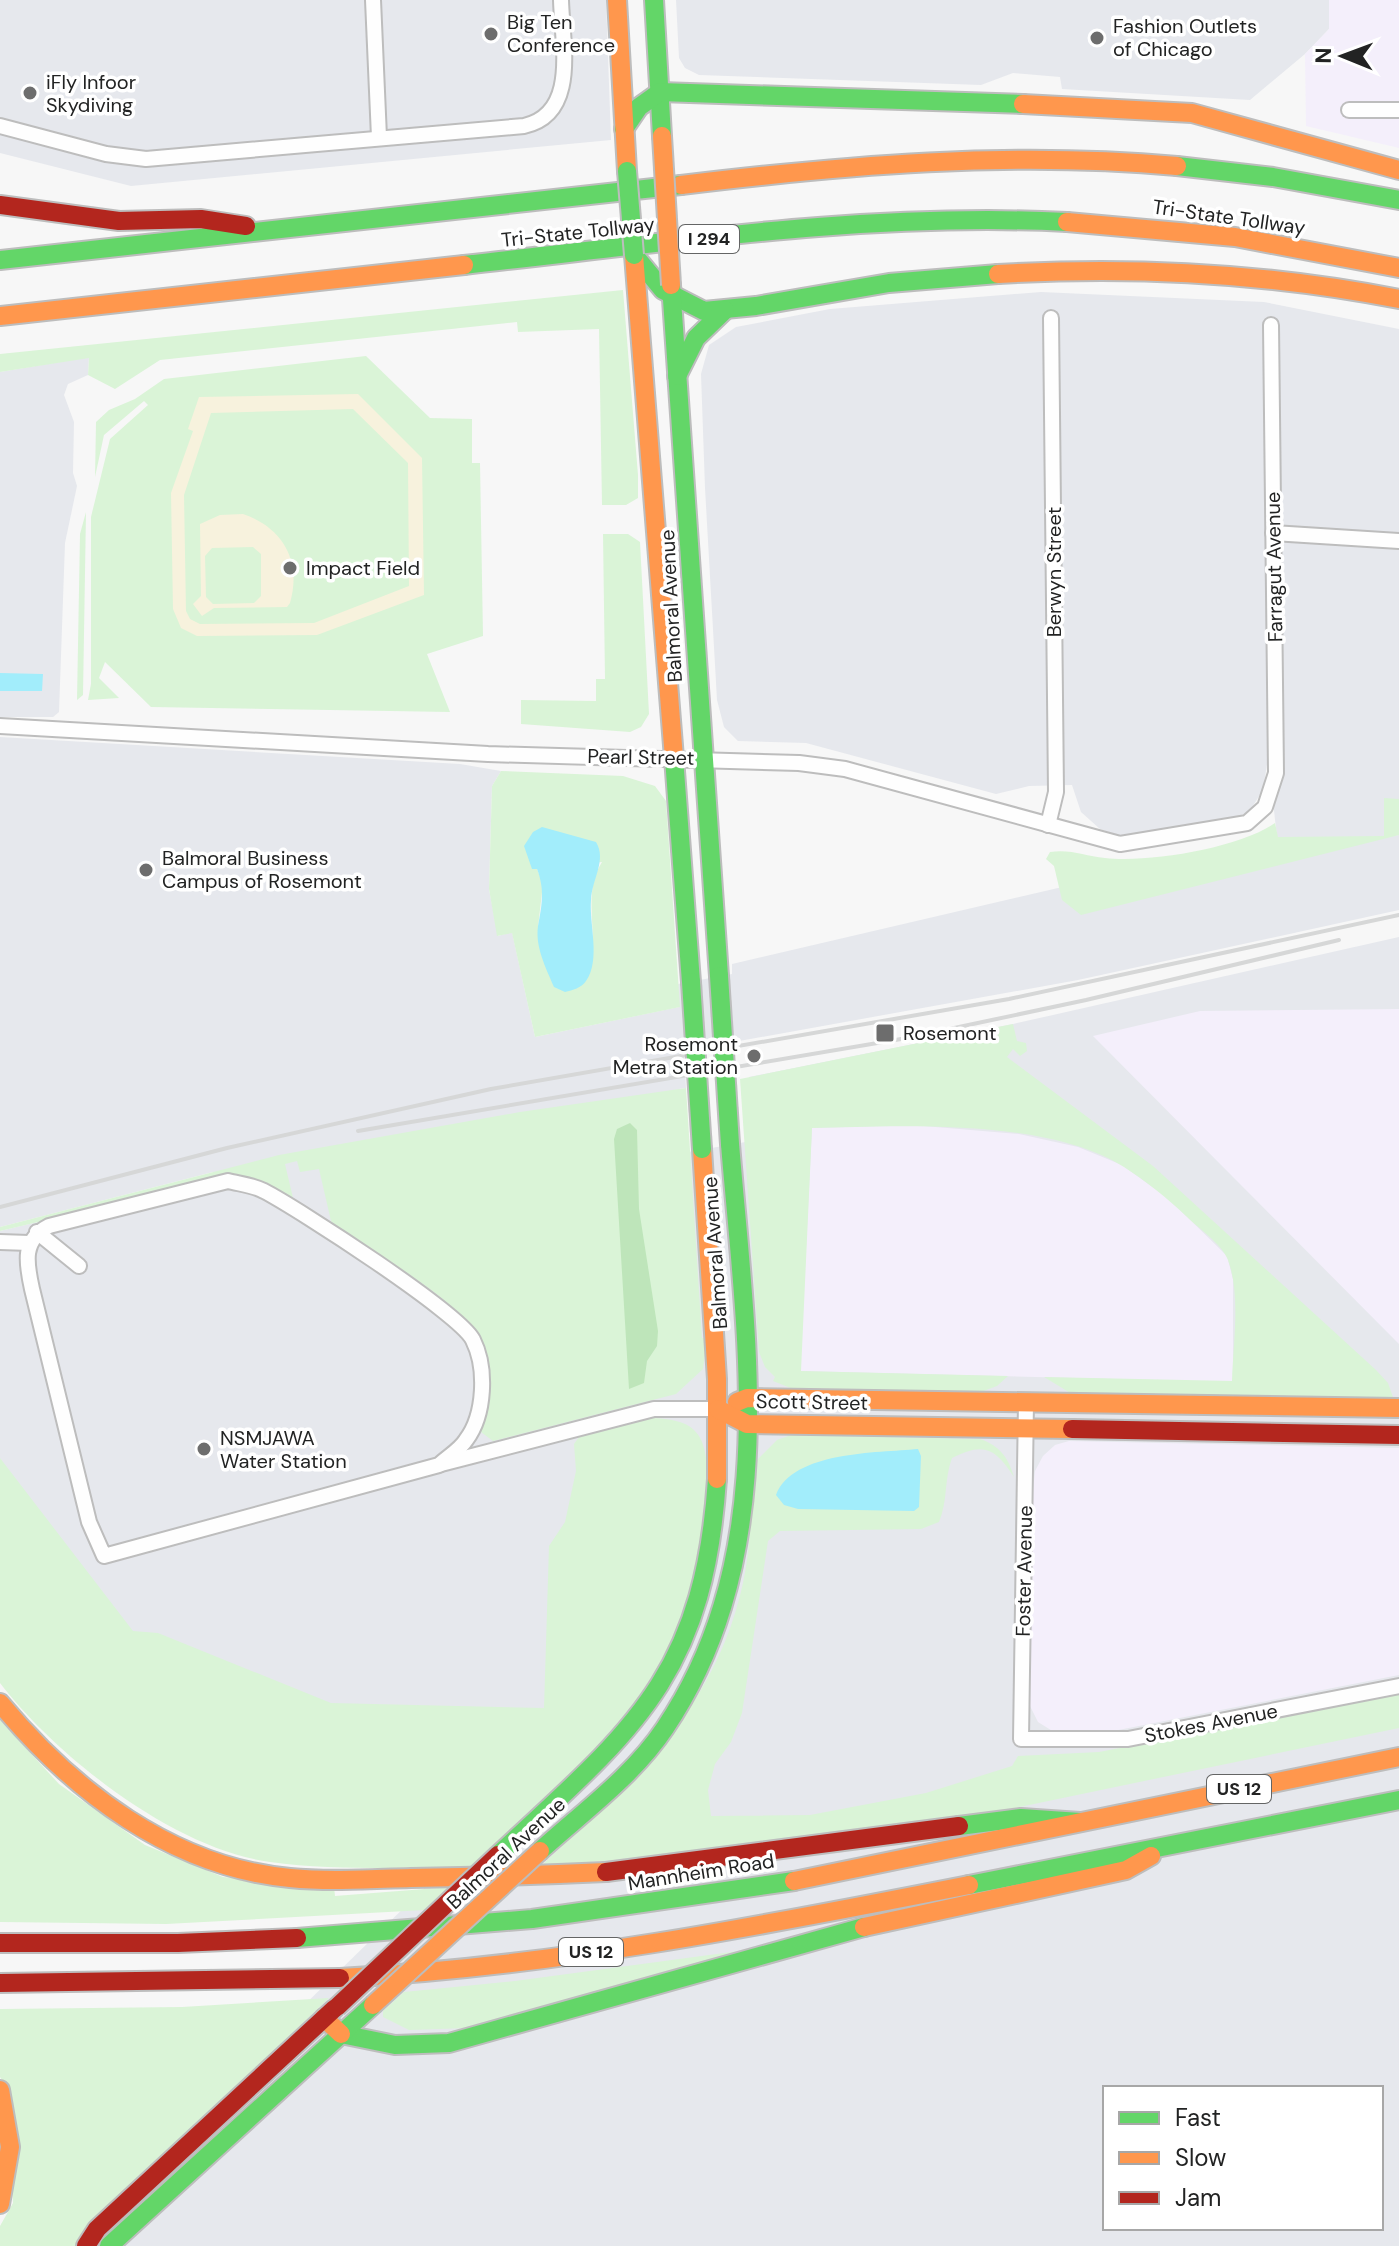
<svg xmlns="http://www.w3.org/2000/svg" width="1399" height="2246" font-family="'DM Sans',sans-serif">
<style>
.built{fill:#e6e8ed;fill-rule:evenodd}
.industrial{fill:#f4effb}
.green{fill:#daf4d7;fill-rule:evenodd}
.forest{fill:#bee5ba}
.sand{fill:#f7f2dd;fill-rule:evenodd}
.water{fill:#a2edfb}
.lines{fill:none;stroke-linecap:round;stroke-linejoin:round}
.street-casing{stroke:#bdbdbd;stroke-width:18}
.fast-casing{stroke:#bdbdbd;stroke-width:22}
.slow-casing{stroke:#bdbdbd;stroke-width:22}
.jam-casing{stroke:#bdbdbd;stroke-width:22}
.street{stroke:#fefefe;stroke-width:14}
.fast{stroke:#63d668;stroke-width:18}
.slow{stroke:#ff974d;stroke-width:18}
.jam{stroke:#b3261e;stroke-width:18}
.rail{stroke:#d6d7d7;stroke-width:4}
.fast-bridge-casing{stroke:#bdbdbd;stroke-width:22;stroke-linecap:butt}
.slow-bridge-casing{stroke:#bdbdbd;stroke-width:22;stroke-linecap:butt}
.jam-bridge-casing{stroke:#bdbdbd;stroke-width:22;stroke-linecap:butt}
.fast-bridge{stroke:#63d668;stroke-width:18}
.slow-bridge{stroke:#ff974d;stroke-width:18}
.jam-bridge{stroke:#b3261e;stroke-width:18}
.poi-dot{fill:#6d6d6d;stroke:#fff;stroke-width:3}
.labels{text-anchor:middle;stroke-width:7;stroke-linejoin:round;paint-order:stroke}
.shield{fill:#fff;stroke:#646565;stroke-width:2}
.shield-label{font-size:18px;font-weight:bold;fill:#222323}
.poi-label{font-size:20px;fill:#222323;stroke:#fff;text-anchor:start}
.street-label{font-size:20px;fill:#222323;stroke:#fff}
</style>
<rect width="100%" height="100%" fill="#f7f7f7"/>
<g class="built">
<path d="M0 0H606L611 140 131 186 0 153Z"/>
<path d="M676 0H1329V29L1305 54 1250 100 1062 89 1060 77 1013 73 981 85 699 75 685 68 679 58Z"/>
<path d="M1041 292 1264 302 1399 329V799H1384V836L1399 835V910L1078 980 684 1051 686 1088 679 1089 683 1153 751 1141 749 1077 1013 1024 1399 937V2246H57L453 1860 0 1660V1231L215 1179 213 1172 0 1227V737L460 764 501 771 492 786 489 889 498 936 512 932 535 1037 679 1007 678 984 732 974V964L1277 837 1268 758 1263 790 1249 812 1218 824 1127 838 1100 829 1081 812 1072 785 1029 786 996 794 806 743 738 741 724 727 717 700 705 488 701 374 709 345 736 327 830 309ZM1105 2088H1381V2228H1105Z"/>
<path d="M89 357 88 375 68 384 64 395 74 422 73 473 77 486 65 543 59 712 53 717H0V372Z"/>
</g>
<g class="industrial">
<path d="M1329 0H1399V148L1306 126 1305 54 1329 29Z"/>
<path d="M1399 1009V1344L1093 1036 1200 1011Z"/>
<path d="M912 1125 1019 1134 1078 1147 1122 1165 1169 1199 1227 1256 1233 1279V1382L800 1371 812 1128Z"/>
<path d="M1069 1441 1399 1448V1675L1103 1733 1054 1732 1038 1722 1029 1704 1033 1489 1035 1471 1043 1456 1055 1445Z"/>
</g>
<g class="green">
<path d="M623 290 638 475V498L626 505H602L599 329 518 332 517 322 160 360 115 389 88 375 89 358 0 372V354Z"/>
<path d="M366 356 430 418 472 419V463H480L483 636 427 654 450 712 151 707 105 662 99 678 119 698 88 700 91 684V517L110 439 148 405 144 401 104 435 95 477 96 422 109 410 135 399 164 379Z"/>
<path d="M86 512 83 695 77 700 80 534Z"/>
<path d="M603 534H628L640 542 649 714 641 727 630 732 521 724V700L596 701V679H605Z"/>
<path d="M501 771 623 776 655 786 666 801 680 1007 535 1037 512 933 497 936 489 889 492 786ZM602 862C576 901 611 959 577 988L538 927 543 884 537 869Z"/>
<path d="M1384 798 1399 799V835L1081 915 1062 900 1054 866 1046 859 1050 852C1071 849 1085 856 1105 858 1149 863 1239 848 1275 823L1278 837 1384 836Z"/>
<path d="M1013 1024 1017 1041 1026 1043 1027 1051 1020 1056 1013 1049 1007 1057 1153 1166 1376 1370 1388 1383 1394 1400 1072 1394 1044 1377 1232 1381C1233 1344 1241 1295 1228 1260 1222 1244 1198 1228 1186 1216 1167 1198 1146 1181 1124 1167 1047 1118 901 1126 812 1128L801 1371 1008 1376 997 1386 978 1393 793 1389 773 1381 775 1377 765 1367 759 1352 740 1079Z"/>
<path d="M686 1088 702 1338H707L703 1369 676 1394 493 1441 481 1432C485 1407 493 1384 487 1359 474 1304 383 1260 337 1229L331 1221 319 1169 300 1172 297 1161 285 1164 293 1198 246 1177H229L0 1231V1227L279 1155 520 1112Z"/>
<path d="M653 1418C699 1420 706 1436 708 1479 717 1654 589 1760 471 1868 405 1867 336 1871 270 1862 174 1849 57 1757 0 1683V1458L133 1631 158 1633 331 1703 544 1708 549 1546 565 1522 576 1471 574 1444 579 1437Z"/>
<path d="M791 1435 980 1439C1000 1446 1008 1457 1014 1477 995 1448 984 1442 952 1458 944 1479 948 1501 939 1522L921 1529 780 1531 768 1541 742 1713 731 1742 715 1764 708 1790 711 1816 810 1815 926 1793 1012 1766 1018 1756 1099 1752 1399 1694V1728L995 1812 673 1855 541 1866C632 1780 715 1711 743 1583 752 1542 750 1502 756 1461L777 1440Z"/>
<path d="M0 1720 59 1784 145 1845 223 1877 334 1887 335 1896 450 1887 425 1910 166 1924 0 1922Z"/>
<path d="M739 1951 469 2028 409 2030 383 2017V2011L404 1992 515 1981Z"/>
<path d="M329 1998 107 2210 76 2246H0V2226L13 2203 4 2083 0 2077V2009L182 2007Z"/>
</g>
<path class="forest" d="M630 1123 637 1130 639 1209 658 1331 657 1346 647 1361 644 1383 629 1389 614 1139 617 1129Z"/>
<g class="sand">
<path d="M358 394 422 458 424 595 317 635 197 636 181 628 173 609 171 493 193 431 188 429 199 397ZM353 409 408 463 409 586 314 623 200 624 190 619 186 611 184 495 211 413Z"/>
<path d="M243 514C283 528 302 561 290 603L287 607 214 608 202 616 193 604 201 596 200 524 220 515ZM253 547 261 554V596L254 603 213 604 206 597 205 556 212 548Z"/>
</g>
<g class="water">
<path d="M0 673 43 674 42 691H0Z"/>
<path d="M542 827 596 842C607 860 592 879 591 900 589 924 601 960 586 981 581 988 573 990 565 992L554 987C546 968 535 947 538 926 542 905 545 890 537 869H532L524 846 533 832Z"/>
<path d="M918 1449 921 1456 919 1507 914 1511 798 1509 784 1505 776 1495C793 1451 877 1453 918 1449Z"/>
</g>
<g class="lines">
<defs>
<g id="street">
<path d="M373 0 379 137"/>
<path d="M1349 110H1399"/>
<path d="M0 126 106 154 146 159 524 126C579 114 562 43 561 0"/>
<path d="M1273 533 1399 541"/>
<path d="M0 726 488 754 799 763 845 769 1120 844 1247 823 1265 807 1276 773 1271 325"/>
<path d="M1048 825 1056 792 1051 318"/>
<path d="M228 1181C240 1184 253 1185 264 1191 297 1208 461 1314 473 1340 487 1368 485 1415 466 1440 460 1450 447 1457 439 1465L104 1556 89 1522 32 1289C26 1262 22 1240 49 1226Z"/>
<path d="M37 1232 79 1266"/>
<path d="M0 1242 29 1243"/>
<path d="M1026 1402 1021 1739H1128L1399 1686"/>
<path d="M441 1464 654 1409H718"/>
</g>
<g id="fast">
<path d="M654 0 662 136"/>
<path d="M624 129 639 107 660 92 1023 104"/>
<path d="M1177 166 1273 177 1399 200"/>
<path d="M634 255 663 290 704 311 756 306 889 283 998 274"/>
<path d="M0 260 681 185"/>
<path d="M464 265C664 243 865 212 1067 222"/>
<path d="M671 285 719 976"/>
<path d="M677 376 696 338 725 310"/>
<path d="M674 758 691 982"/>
<path d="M959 1826 1021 1818 1080 1822"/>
<path d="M540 1851C583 1812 633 1776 665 1728 782 1554 746 1340 730 1144"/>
<path d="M498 1855C634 1729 704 1676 717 1479"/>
<path d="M969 1885 1399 1800"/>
<path d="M297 1938 532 1919 794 1881"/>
<path d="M341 2034 395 2045 449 2043 864 1927"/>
<path d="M109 2246 373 2005"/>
</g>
<g id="slow">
<path d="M617 0 627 171"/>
<path d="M1023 104 1192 113 1399 170"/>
<path d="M681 185C847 165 1010 151 1177 166"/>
<path d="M1067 222 1235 237 1399 268"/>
<path d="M634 255 674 758"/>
<path d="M998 274C1133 266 1266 273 1399 299"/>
<path d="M0 316 464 265"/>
<path d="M702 1149 717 1379V1479"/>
<path d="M737 1402 747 1398 1399 1408"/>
<path d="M718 1409 747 1424 1072 1429"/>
<path d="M0 1703C73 1791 172 1867 290 1878 330 1882 371 1879 411 1878 476 1877 541 1875 606 1872"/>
<path d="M794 1881 1399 1757"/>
<path d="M864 1927 1126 1870 1151 1856"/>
<path d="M340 1978C552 1967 761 1926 969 1885"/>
<path d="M324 2018 341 2034"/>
<path d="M0 2090 10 2147 0 2204"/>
</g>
<g id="jam">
<path d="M0 205 119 221 201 219 246 226"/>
<path d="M1072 1429 1399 1435"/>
<path d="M606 1872 959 1826"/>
<path d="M0 1943H178L297 1938"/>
<path d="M0 1983 340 1978"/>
<path d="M86 2246 97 2229 334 2009"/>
</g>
</defs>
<use href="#street" class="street-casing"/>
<use href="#fast" class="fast-casing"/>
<use href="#slow" class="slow-casing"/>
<use href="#jam" class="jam-casing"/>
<use href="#street" class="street"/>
<use href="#fast" class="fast"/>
<use href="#slow" class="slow"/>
<use href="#jam" class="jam"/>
<g class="rail">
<path d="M358 1131 907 1038 1086 1000 1339 940"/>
<path d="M0 1207 227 1148 491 1089 1009 999 1399 915"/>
</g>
<defs>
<g id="fast-bridge">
<path d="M627 171 634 255"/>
<path d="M719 976 730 1144"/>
<path d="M691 982 702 1149"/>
</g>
<g id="slow-bridge">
<path d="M662 136 671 285"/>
<path d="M373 2005 540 1851"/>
</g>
<path id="jam-bridge" d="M337 2007 498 1855"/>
</defs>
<use href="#fast-bridge" class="fast-bridge-casing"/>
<use href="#slow-bridge" class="slow-bridge-casing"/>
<use href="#jam-bridge" class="jam-bridge-casing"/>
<use href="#fast-bridge" class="fast-bridge"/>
<use href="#slow-bridge" class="slow-bridge"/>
<use href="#jam-bridge" class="jam-bridge"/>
</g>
<g class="poi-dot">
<circle cx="491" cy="34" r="8"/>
<circle cx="1097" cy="38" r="8"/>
<circle cx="30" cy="93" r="8"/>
<circle cx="290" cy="568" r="8"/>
<circle cx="146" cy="870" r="8"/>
<rect x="875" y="1023" width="20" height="20" rx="4"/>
<circle cx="754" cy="1056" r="8"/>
<circle cx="204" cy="1449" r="8"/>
</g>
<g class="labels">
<g class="shield">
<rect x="679" y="225" width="60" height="28" rx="6"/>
<rect x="1207" y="1775" width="64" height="28" rx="6"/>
<rect x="559" y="1938" width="64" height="28" rx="6"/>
</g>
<g class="shield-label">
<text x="709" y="245">I 294</text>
<text x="1239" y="1795">US 12</text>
<text x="591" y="1958">US 12</text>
</g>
<g class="poi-label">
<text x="507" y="29">Big Ten<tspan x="507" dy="23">Conference</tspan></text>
<text x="1113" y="33">Fashion Outlets<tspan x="1113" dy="23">of Chicago</tspan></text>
<text x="46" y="89">iFly Infoor<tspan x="46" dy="23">Skydiving</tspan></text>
<text x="306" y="575">Impact Field</text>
<text x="162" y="865">Balmoral Business<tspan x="162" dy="23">Campus of Rosemont</tspan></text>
<text x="903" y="1040">Rosemont</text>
<text x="738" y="1051" text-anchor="end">Rosemont<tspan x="738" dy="23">Metra Station</tspan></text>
<text x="220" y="1445">NSMJAWA<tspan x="220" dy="23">Water Station</tspan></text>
</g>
<g class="street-label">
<text transform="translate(1229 217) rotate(8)" y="7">Tri-State Tollway</text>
<text transform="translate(578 232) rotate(-6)" y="7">Tri-State Tollway</text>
<text transform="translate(1274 567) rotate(-91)" y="7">Farragut Avenue</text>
<text transform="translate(1054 572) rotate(-90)" y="7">Berwyn Street</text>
<text transform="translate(671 606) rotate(-93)" y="7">Balmoral Avenue</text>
<text transform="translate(641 757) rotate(1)" y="7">Pearl Street</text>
<text transform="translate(715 1253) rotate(-94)" y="7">Balmoral Avenue</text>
<text transform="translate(812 1402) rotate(1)" y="7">Scott Street</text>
<text transform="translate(1024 1571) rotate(-89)" y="7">Foster Avenue</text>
<text transform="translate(1211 1723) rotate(-11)" y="7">Stokes Avenue</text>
<text transform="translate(506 1853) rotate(-43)" y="7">Balmoral Avenue</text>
<text transform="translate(701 1872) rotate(-9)" y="7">Mannheim Road</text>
</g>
</g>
<rect x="1103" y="2086" width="280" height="144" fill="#ffffff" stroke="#a7a7a7" stroke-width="2"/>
<rect x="1119" y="2112" width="40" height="12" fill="#63d668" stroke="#a7a7a7" stroke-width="2"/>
<text x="1175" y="2126" font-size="24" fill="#222323">Fast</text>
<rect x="1119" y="2152" width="40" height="12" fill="#ff974d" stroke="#a7a7a7" stroke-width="2"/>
<text x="1175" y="2166" font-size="24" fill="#222323">Slow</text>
<rect x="1119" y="2192" width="40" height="12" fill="#b3261e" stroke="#a7a7a7" stroke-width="2"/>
<text x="1175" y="2206" font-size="24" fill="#222323">Jam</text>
<g transform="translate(1343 56) rotate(271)" stroke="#ffffff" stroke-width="6" paint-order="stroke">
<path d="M0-6L14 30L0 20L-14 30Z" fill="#222323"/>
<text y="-12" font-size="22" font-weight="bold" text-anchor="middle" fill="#222323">N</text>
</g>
</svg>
